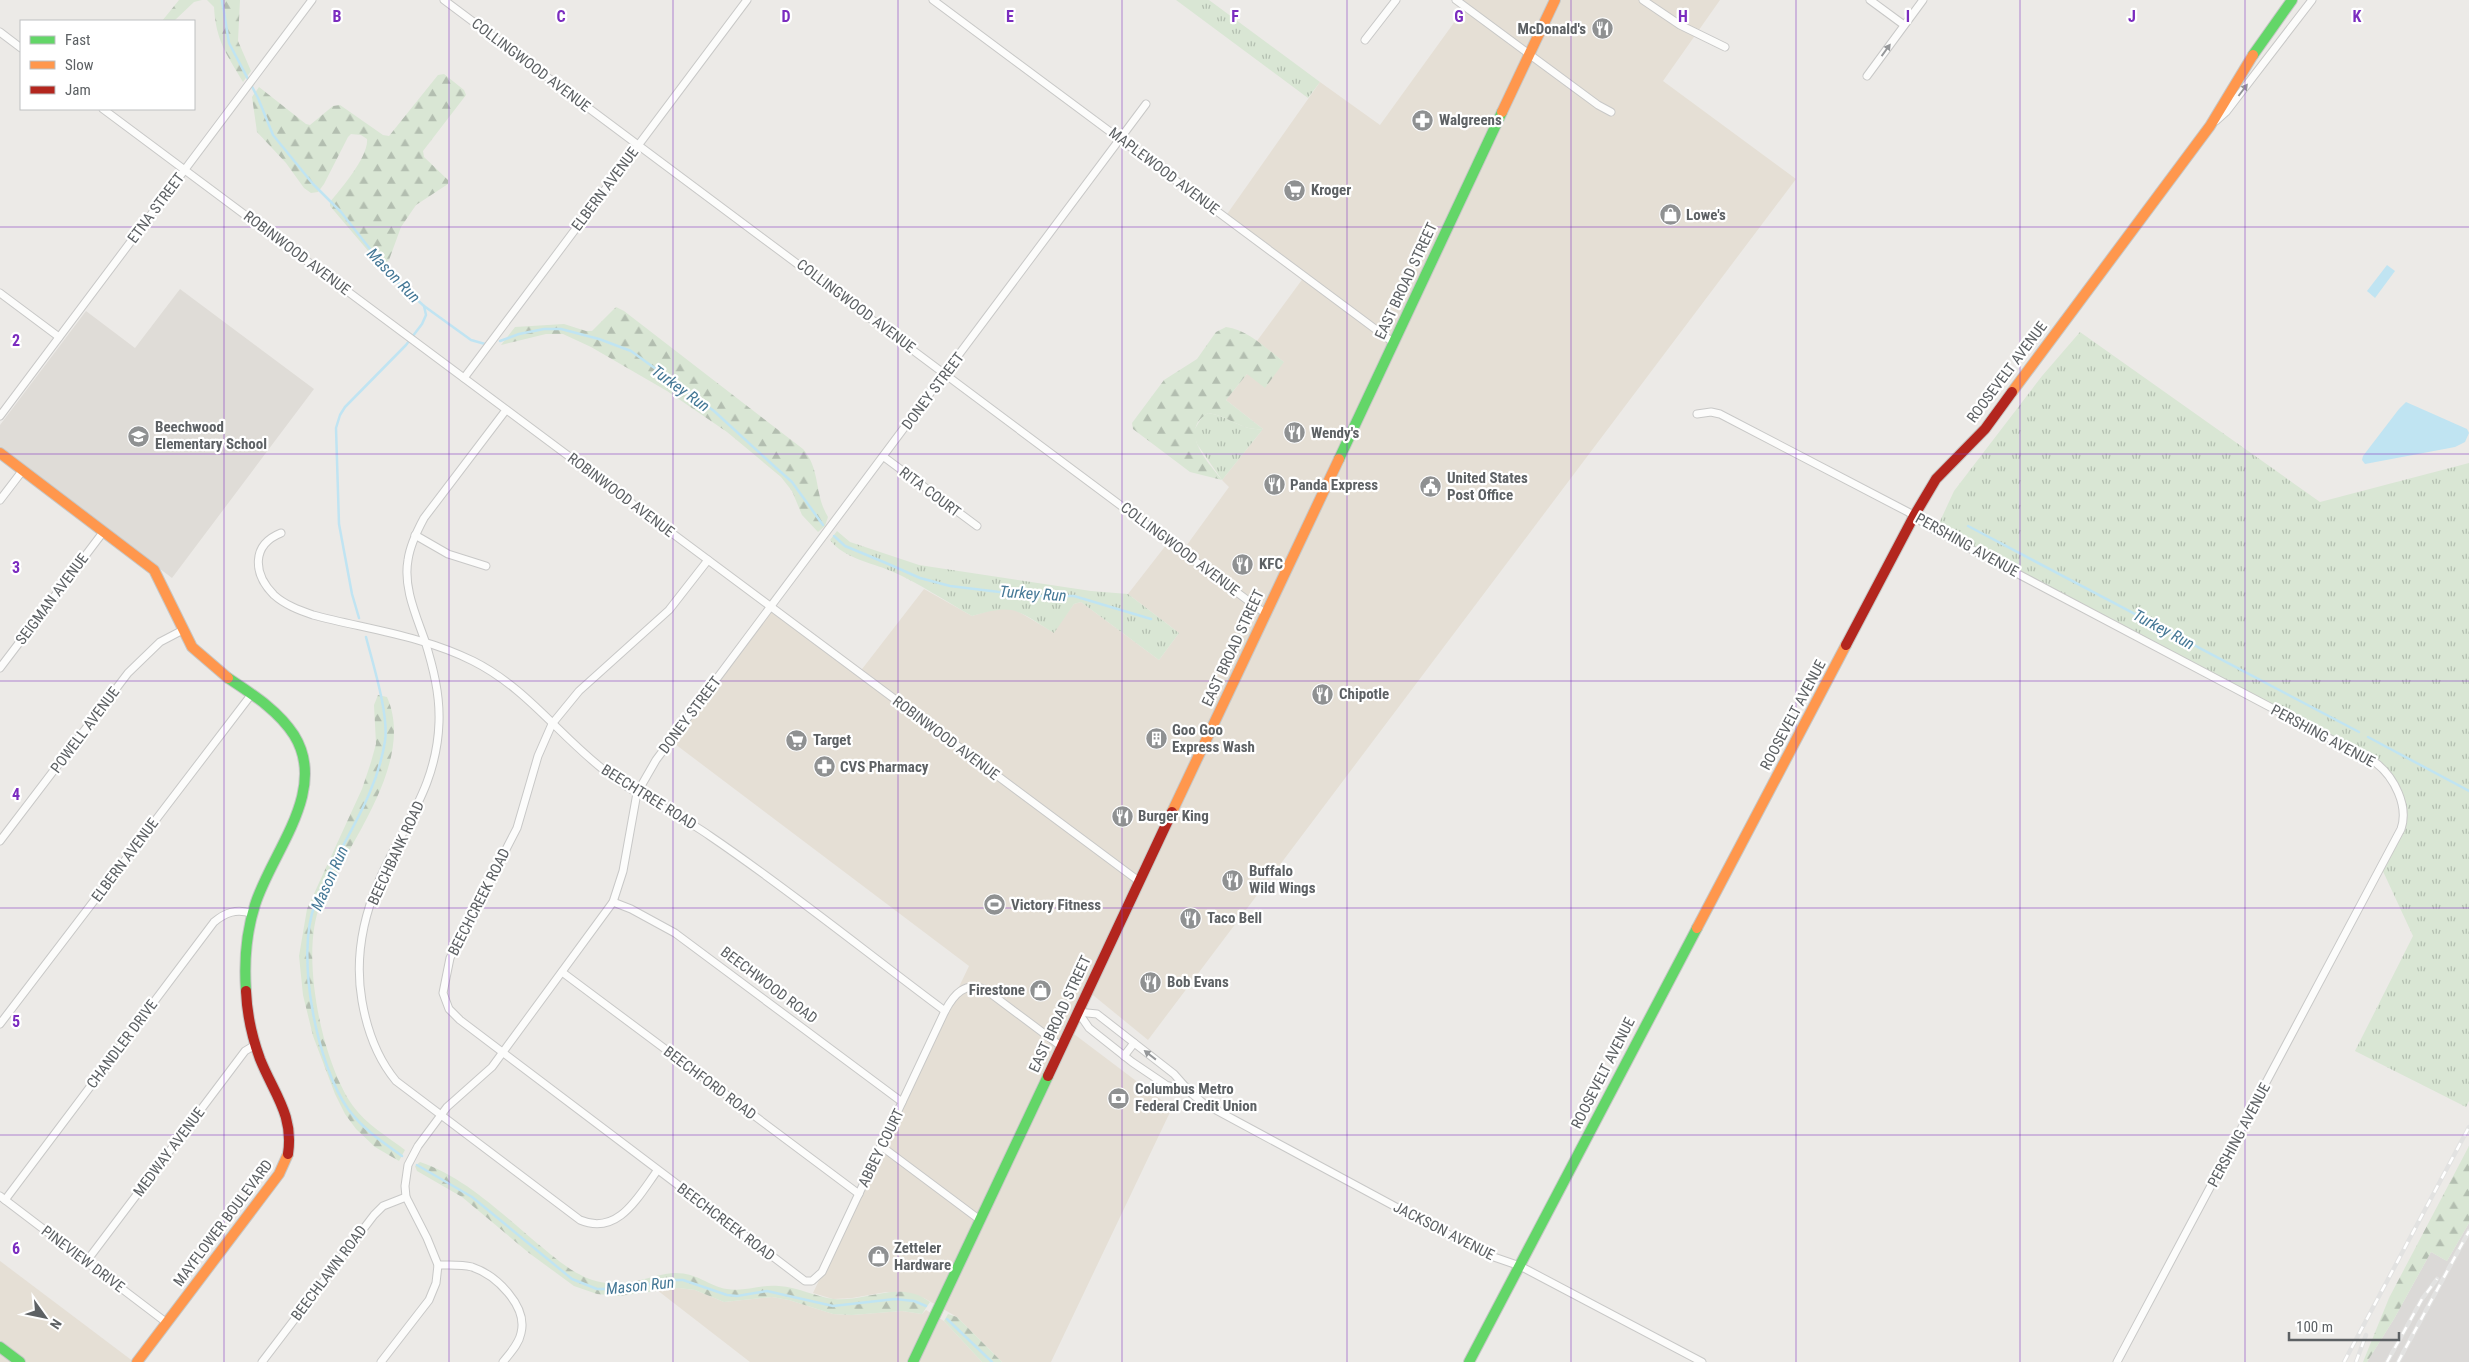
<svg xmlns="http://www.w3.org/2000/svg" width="2469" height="1362" font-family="'Roboto Condensed',sans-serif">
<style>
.commercial{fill:#e5dfd5}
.industrial{fill:#dbd9d7}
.education{fill:#dfdcd7}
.grass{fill:url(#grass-tufts)}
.forest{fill:url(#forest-firs)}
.water{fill:#c0e4f2}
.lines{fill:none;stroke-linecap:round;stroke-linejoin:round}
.stream{stroke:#c0e4f2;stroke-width:2.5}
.street-casing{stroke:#c8c8c7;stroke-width:9}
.fast-casing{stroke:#c6c7c6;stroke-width:12}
.slow-casing{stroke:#c6c7c6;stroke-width:12}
.jam-casing{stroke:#c6c7c6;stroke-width:12}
.street{stroke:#fcfcfb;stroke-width:7}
.fast{stroke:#63d668;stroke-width:10}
.slow{stroke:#ff974d;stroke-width:10}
.jam{stroke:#b3261e;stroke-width:10}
.rail-casing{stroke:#e2e2e1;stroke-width:4.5}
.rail{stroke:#fff;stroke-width:2.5;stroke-dasharray:8;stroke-linecap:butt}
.oneway{fill:#959799}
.grid{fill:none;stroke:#7b2cbf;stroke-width:1;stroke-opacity:0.55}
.labels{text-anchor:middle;stroke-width:4.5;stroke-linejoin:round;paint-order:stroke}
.poi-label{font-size:15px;font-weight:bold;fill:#5d6164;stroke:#fff;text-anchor:start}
.street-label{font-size:15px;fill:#5d6164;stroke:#fff}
.water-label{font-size:16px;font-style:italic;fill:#457896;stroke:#fff}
.grid-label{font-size:16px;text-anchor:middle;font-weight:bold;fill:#7b2cbf;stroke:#fff;stroke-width:4.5;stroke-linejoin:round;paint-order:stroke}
</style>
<defs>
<pattern id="grass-tufts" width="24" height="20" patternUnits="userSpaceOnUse" patternTransform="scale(1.25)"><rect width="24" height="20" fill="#d9e6d4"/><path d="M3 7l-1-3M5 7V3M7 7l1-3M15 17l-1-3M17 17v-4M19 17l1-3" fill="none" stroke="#b3beb0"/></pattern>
<pattern id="forest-firs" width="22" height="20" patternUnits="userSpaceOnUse" patternTransform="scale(1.25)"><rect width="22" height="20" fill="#d9e6d4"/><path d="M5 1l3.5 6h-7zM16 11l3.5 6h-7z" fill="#b3beb0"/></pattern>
</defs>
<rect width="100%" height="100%" fill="#eceae7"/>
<g class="commercial">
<path d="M1461 0H1720L1663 81 1796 179 1148 1040 1088 991 1070 1031 1172 1108 1051 1362H1002L957 1317 924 1298 886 1292 852 1298 833 1299 813 1293 969 966 671 741 772 609 859 673 924 589 972 616 998 608 1014 609 1053 632 1074 604 1081 602 1159 660 1179 633 1128 594 1170 540 1184 549 1229 487 1222 480 1263 429 1226 400 1247 374 1284 362 1257 341 1304 277 1225 217 1320 82 1380 125 1466 6Z"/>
<path d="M0 1261 134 1362H0Z"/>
<path d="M679 1288 695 1290 724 1302 772 1297 789 1300 833 1314 852 1315 902 1311 922 1314 926 1310 944 1321 982 1362H750L657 1290Z"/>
</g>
<path class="industrial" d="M2469 1223V1362H2367L2394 1319 2431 1252 2447 1261Z"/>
<path class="education" d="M180 289 314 389 172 578 0 448V425L86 311 135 348Z"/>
<g class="grass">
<path d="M1176 0H1209L1320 82 1308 98Z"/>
<path d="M2080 332 2320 502 2469 463V1101L2466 1107 2355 1051 2413 936 2381 867 2403 824 2397 790 2382 768 1936 530 1954 491 2042 376Z"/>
<path d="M1208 413C1229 416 1241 431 1263 429L1222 480 1197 444 1193 432 1202 417Z"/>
<path d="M837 531 850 542 919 565 1091 591 1128 594 1179 633 1159 660 1081 602 1074 604 1054 633C1016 610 1016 603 972 616 945 601 919 583 891 571 870 562 845 559 830 540Z"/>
</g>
<g class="forest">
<path d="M179 0H202L194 2 174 21H162Z"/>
<path d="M207 0H240L238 41 251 71 243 82C226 53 216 41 214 7Z"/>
<path d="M444 74 464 90 466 95 423 151 424 157 448 180V184L416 205 401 227 389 260 384 264 375 259 330 206V202C341 189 369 156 367 139L361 135 351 134 348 137 324 184 318 192 311 193 304 188 286 163 257 132 252 97 259 87 306 124 310 125 333 106 340 105 383 135 389 136 438 75Z"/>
<path d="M616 307 624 311 803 449C821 470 814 494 828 517L825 526 818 532 802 515 792 491 781 477 727 432 667 391 591 347 563 334H546L501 345 515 327 564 324 586 331H592Z"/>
<path d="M1226 327C1248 330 1267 349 1284 362L1265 388 1247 374 1226 400 1263 429C1241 431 1229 416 1208 413 1178 431 1207 461 1222 480L1190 472 1133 429 1132 423 1164 380 1197 359 1216 332Z"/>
<path d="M378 695 387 697C416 762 347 845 321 903 299 953 322 1063 353 1106 366 1124 388 1137 405 1150L399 1161 375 1147 356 1129 345 1114 335 1094 313 1036 303 995 299 956 307 909 362 789 371 762 376 744 374 705Z"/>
<path d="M2469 1146V1223L2447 1261 2431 1252 2394 1319 2367 1362H2363L2389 1298Z"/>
<path d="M420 1162C465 1177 502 1214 538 1244 558 1260 579 1280 606 1283 632 1287 649 1275 673 1273 697 1272 708 1286 727 1289 745 1292 761 1284 779 1286 798 1287 816 1297 834 1299 866 1302 901 1279 930 1302L922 1314 902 1311 852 1315 833 1314 789 1300 772 1297 724 1302 695 1290 679 1288 618 1296 597 1294 574 1286 529 1253 462 1197 417 1171 415 1166Z"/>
<path d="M948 1314 957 1317 1002 1362H982L944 1321Z"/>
</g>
<g class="water">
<path d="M2387 265 2395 271 2375 298 2367 291Z"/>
<path d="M2406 402 2467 429 2469 433 2465 442 2455 447 2365 464 2362 460 2363 456 2399 409Z"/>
</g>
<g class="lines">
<g class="stream">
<path d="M222 0 229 43 258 98 273 135 313 184 341 212 392 277 424 306 426 315 422 324 406 345 345 407 340 415 336 428 339 524 352 594 359 618"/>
<path d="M424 306 471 340 485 344"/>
<path d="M500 341 519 334 544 329H561L599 339 631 351 714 411 774 466 792 482 823 525"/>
<path d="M1968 526 2359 732"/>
<path d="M834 536 845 546 886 563 920 578 950 586 1032 596H1074L1151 619"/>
<path d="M366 637C373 664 389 715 385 741 376 801 336 849 315 904 295 956 317 1065 348 1109 363 1129 382 1142 402 1156"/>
<path d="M2368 737 2469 791"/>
<path d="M417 1165 472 1197 572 1279 597 1289H623L672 1280H683L727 1295 737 1296 767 1291 833 1306 895 1299 914 1301 926 1306"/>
<path d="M947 1319 992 1362"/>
</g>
<defs>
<g id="street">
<path d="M444 0 1266 614"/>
<path d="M933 0 1394 343"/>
<path d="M1456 0 1598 105 1611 112"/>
<path d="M1643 0 1680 25 1725 47"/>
<path d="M1870 0 1904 25"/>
<path d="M0 32 21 48"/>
<path d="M1365 40 1396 0"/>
<path d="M1867 76 1923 0"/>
<path d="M103 109 1140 882"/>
<path d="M2216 121 2226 112 2312 0"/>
<path d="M0 293 59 337"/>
<path d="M464 378 747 0"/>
<path d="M506 410 424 518C417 531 410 545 408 560 403 587 416 615 425 641 433 667 440 694 439 722 437 788 402 826 378 883 362 921 355 961 362 1001 367 1030 377 1058 396 1081L580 1220C618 1236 638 1197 657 1171"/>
<path d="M1697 414 1711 412 1720 414 1908 512 1931 528 2376 763C2394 777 2409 806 2401 829L2117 1362"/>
<path d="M0 416 312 0"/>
<path d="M884 457 977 526"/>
<path d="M0 500 23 470"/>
<path d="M281 533C251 545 253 574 274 595 285 605 299 610 313 615 366 629 423 636 473 661 529 689 563 741 613 777 644 800 679 814 710 836 791 891 867 953 945 1011"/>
<path d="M415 535 448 554 486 566"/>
<path d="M708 560 669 610 579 691 552 724 538 756 517 828 450 958 443 993 449 1009 460 1020 805 1281H812L822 1272 945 1011C954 994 965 981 986 990L1062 1047"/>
<path d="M0 668 104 531"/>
<path d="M0 841 128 673 160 642 181 631"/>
<path d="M613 902 631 909 675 933 902 1102"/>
<path d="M562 972 859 1194"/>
<path d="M1078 1012 1097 1014 1174 1074 1190 1092 1203 1103 1420 1220 1491 1256 1520 1266 1702 1362"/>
<path d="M1078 1012 1089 1028 1132 1062 1166 1085 1190 1092"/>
<path d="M0 1024 251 695"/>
<path d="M1124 1056 1134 1043"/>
<path d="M881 1146 980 1220"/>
<path d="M0 1196 167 1323"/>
<path d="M5 1200 214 922C226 912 236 909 251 913"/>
<path d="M86 1262 245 1051 255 1045"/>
<path d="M438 1265C449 1265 461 1264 472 1267 496 1275 528 1306 521 1333 519 1344 510 1353 503 1362"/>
<path d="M262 1362 374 1215 383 1206 406 1197"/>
<path d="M381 1362 429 1300 436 1283 438 1265 427 1238 406 1197 405 1186 408 1165 418 1146 447 1107 492 1067 613 902 623 871 637 793 656 760 1146 104"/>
</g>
<g id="fast">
<path d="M2253 55 2292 0"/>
<path d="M1339 459 1502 112"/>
<path d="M228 678C252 694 278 710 294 735 329 791 271 853 255 905 246 933 244 962 246 991"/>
<path d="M0 1347 20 1362"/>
<path d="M913 1362 1048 1076"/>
<path d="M1469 1362 1697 928"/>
</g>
<g id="slow">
<path d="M1502 112 1555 0"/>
<path d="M2012 392 2210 126 2253 55"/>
<path d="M0 453 154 570 192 647 228 678"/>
<path d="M1172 812 1339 459"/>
<path d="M1697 928 1846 645"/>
<path d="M137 1362 279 1174 288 1154"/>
</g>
<g id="jam">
<path d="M1846 645 1914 516 1936 479 1985 429 2012 392"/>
<path d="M246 991C247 1015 252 1037 260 1059 274 1094 294 1115 288 1154"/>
<path d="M1048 1076 1172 812"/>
</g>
</defs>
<use href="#street" class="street-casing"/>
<use href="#fast" class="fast-casing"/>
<use href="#slow" class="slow-casing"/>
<use href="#jam" class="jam-casing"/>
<use href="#street" class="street"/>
<use href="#fast" class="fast"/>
<use href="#slow" class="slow"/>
<use href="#jam" class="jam"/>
<defs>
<g id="rail">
<path d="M2344 1362 2469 1127"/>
<path d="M2356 1362 2366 1335"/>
<path d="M2387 1362 2422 1299 2437 1279"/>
<path d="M2398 1362 2469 1231"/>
</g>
</defs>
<use href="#rail" class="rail-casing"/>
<use href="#rail" class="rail"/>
</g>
<defs><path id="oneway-solid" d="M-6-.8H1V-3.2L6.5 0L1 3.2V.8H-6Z" transform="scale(1.25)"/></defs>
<g class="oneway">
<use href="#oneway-solid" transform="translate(1886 50) rotate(-54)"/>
<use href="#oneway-solid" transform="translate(2243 90) rotate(-53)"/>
<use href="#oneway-solid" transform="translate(1150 1055) rotate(-142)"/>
</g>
<path class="grid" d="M224 0V1362M449 0V1362M673 0V1362M898 0V1362M1122 0V1362M1347 0V1362M1571 0V1362M1796 0V1362M2020 0V1362M2245 0V1362M0 227H2469M0 454H2469M0 681H2469M0 908H2469M0 1135H2469"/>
<defs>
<symbol id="restaurant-disc" viewBox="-11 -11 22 22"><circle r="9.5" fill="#8f9192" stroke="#fff"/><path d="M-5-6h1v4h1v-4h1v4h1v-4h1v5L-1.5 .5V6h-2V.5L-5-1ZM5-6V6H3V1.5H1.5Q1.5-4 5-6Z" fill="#fff"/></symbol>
<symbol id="pharmacy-disc" viewBox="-11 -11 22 22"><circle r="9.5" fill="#8f9192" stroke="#fff"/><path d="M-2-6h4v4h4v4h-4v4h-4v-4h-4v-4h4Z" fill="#fff"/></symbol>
<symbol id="supermarket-disc" viewBox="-11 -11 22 22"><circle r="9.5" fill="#8f9192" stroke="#fff"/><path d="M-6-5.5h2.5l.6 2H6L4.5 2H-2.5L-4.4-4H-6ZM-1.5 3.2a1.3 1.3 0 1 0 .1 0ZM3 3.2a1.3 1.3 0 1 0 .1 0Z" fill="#fff"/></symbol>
<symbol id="shop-disc" viewBox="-11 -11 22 22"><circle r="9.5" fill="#8f9192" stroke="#fff"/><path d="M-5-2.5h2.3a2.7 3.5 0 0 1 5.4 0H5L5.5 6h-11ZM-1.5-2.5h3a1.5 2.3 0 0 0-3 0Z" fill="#fff"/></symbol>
<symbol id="school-disc" viewBox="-11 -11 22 22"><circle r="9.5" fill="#8f9192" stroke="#fff"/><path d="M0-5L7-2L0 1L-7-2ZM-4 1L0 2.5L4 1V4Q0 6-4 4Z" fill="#fff"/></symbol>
<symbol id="civic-disc" viewBox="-11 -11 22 22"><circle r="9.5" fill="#8f9192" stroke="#fff"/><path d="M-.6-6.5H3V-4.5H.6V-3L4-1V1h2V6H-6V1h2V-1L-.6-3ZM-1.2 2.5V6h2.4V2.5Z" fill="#fff"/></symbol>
<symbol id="building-disc" viewBox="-11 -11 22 22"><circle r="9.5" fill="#8f9192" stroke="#fff"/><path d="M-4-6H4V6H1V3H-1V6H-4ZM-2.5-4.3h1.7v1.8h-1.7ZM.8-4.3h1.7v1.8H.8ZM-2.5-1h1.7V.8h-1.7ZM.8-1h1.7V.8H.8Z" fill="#fff"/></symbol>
<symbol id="stadium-disc" viewBox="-11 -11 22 22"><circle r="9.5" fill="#8f9192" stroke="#fff"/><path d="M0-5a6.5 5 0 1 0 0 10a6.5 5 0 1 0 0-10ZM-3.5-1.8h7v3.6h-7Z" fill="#fff"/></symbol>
<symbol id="bank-disc" viewBox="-11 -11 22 22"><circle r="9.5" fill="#8f9192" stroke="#fff"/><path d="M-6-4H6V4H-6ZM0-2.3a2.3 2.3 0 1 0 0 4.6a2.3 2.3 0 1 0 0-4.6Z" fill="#fff"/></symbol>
</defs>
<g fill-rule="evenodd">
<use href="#restaurant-disc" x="1590" y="16" width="25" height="25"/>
<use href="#pharmacy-disc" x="1410" y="108" width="25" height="25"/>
<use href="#supermarket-disc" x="1282" y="178" width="25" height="25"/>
<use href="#shop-disc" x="1658" y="202" width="25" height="25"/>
<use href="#restaurant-disc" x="1282" y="420" width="25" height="25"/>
<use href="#school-disc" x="126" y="424" width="25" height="25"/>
<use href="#restaurant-disc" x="1262" y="472" width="25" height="25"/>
<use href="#civic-disc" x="1418" y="474" width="25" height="25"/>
<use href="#restaurant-disc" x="1230" y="552" width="25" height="25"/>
<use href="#restaurant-disc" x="1310" y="682" width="25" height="25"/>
<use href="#building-disc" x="1144" y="726" width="25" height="25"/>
<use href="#supermarket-disc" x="784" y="728" width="25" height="25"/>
<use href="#pharmacy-disc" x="812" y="754" width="25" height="25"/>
<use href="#restaurant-disc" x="1110" y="804" width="25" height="25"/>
<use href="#restaurant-disc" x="1220" y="868" width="25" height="25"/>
<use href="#stadium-disc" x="982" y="892" width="25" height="25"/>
<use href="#restaurant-disc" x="1178" y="906" width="25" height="25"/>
<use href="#restaurant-disc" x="1138" y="970" width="25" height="25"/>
<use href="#shop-disc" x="1028" y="978" width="25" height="25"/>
<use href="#bank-disc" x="1106" y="1086" width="25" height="25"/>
<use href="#shop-disc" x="866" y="1244" width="25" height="25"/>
</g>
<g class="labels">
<g class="poi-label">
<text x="1586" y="34" text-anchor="end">McDonald's</text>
<text x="1439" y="125">Walgreens</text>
<text x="1311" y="195">Kroger</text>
<text x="1686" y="220">Lowe's</text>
<text x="155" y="432">Beechwood<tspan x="155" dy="17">Elementary School</tspan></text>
<text x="1311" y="438">Wendy's</text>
<text x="1447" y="483">United States<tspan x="1447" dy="17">Post Office</tspan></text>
<text x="1290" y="490">Panda Express</text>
<text x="1259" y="569">KFC</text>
<text x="1339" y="699">Chipotle</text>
<text x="1172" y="735">Goo Goo<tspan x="1172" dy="17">Express Wash</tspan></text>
<text x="813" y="745">Target</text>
<text x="840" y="772">CVS Pharmacy</text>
<text x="1138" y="821">Burger King</text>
<text x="1249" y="876">Buffalo<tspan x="1249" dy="17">Wild Wings</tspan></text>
<text x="1011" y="910">Victory Fitness</text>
<text x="1207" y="923">Taco Bell</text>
<text x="1167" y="987">Bob Evans</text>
<text x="1025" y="995" text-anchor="end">Firestone</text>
<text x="1135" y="1094">Columbus Metro<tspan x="1135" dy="17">Federal Credit Union</tspan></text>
<text x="894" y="1253">Zetteler<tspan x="894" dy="17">Hardware</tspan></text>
</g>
<g class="street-label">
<text transform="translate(531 65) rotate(37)" y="5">COLLINGWOOD AVENUE</text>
<text transform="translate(1164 171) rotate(37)" y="5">MAPLEWOOD AVENUE</text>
<text transform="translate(605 189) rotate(-53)" y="5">ELBERN AVENUE</text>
<text transform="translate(156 208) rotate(-53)" y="5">ETNA STREET</text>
<text transform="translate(297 253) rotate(37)" y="5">ROBINWOOD AVENUE</text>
<text transform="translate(1406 281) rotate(-65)" y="5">EAST BROAD STREET</text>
<text transform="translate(856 306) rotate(37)" y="5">COLLINGWOOD AVENUE</text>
<text transform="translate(2007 372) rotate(-53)" y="5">ROOSEVELT AVENUE</text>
<text transform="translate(933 391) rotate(-53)" y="5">DONEY STREET</text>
<text transform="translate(930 492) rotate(37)" y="5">RITA COURT</text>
<text transform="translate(621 495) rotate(37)" y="5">ROBINWOOD AVENUE</text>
<text transform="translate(1967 545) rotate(29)" y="5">PERSHING AVENUE</text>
<text transform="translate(1180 549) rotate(37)" y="5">COLLINGWOOD AVENUE</text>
<text transform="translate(52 599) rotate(-53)" y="5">SEIGMAN AVENUE</text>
<text transform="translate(1233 648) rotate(-65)" y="5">EAST BROAD STREET</text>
<text transform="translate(690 715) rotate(-53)" y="5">DONEY STREET</text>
<text transform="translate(1793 715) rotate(-62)" y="5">ROOSEVELT AVENUE</text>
<text transform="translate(85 730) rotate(-53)" y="5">POWELL AVENUE</text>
<text transform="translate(2323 736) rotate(28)" y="5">PERSHING AVENUE</text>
<text transform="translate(946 738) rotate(37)" y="5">ROBINWOOD AVENUE</text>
<text transform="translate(649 797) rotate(32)" y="5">BEECHTREE ROAD</text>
<text transform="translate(396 853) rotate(-65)" y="5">BEECHBANK ROAD</text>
<text transform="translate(125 860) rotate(-53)" y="5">ELBERN AVENUE</text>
<text transform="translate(479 902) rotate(-63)" y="5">BEECHCREEK ROAD</text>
<text transform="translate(769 985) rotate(37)" y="5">BEECHWOOD ROAD</text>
<text transform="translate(1060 1014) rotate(-65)" y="5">EAST BROAD STREET</text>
<text transform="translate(122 1044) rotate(-53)" y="5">CHANDLER DRIVE</text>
<text transform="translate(1603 1073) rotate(-63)" y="5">ROOSEVELT AVENUE</text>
<text transform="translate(710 1083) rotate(37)" y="5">BEECHFORD ROAD</text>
<text transform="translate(2239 1135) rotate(-62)" y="5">PERSHING AVENUE</text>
<text transform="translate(881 1148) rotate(-64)" y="5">ABBEY COURT</text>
<text transform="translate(169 1152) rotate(-53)" y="5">MEDWAY AVENUE</text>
<text transform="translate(726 1222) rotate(37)" y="5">BEECHCREEK ROAD</text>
<text transform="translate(223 1223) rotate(-53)" y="5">MAYFLOWER BOULEVARD</text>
<text transform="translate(1444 1231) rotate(27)" y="5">JACKSON AVENUE</text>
<text transform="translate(83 1259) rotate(37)" y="5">PINEVIEW DRIVE</text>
<text transform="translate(329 1273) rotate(-53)" y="5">BEECHLAWN ROAD</text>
</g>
<g class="water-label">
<text transform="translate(394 275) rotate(46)" y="6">Mason Run</text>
<text transform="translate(681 388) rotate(36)" y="6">Turkey Run</text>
<text transform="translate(1033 593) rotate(4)" y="6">Turkey Run</text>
<text transform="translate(2164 629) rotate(28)" y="6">Turkey Run</text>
<text transform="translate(329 878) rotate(-66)" y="6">Mason Run</text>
<text transform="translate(640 1285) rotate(-6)" y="6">Mason Run</text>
</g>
</g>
<g class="grid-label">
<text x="337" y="22">B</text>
<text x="561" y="22">C</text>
<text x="786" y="22">D</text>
<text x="1010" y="22">E</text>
<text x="1235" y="22">F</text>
<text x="1459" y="22">G</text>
<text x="1683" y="22">H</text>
<text x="1908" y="22">I</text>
<text x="2132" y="22">J</text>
<text x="2357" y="22">K</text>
<text x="16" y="346">2</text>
<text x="16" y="573">3</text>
<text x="16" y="800">4</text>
<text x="16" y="1027">5</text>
<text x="16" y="1254">6</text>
</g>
<rect x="20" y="20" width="175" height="90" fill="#ffffff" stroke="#bec0c1"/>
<rect x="30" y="36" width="25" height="8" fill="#63d668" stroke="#bec0c1"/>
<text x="65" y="45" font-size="15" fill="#5d6164">Fast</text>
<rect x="30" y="61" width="25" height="8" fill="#ff974d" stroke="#bec0c1"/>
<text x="65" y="70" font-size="15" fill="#5d6164">Slow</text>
<rect x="30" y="86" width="25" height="8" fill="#b3261e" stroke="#bec0c1"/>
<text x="65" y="95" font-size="15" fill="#5d6164">Jam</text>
<g transform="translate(45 1317) rotate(123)" stroke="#ffffff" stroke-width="4" paint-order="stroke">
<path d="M0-4L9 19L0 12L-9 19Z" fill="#5d6164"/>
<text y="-8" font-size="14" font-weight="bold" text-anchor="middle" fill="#5d6164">N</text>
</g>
<path d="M2289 1332v8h110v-8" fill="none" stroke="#5d6164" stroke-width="2.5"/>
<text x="2296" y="1332" font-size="15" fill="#5d6164" stroke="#ffffff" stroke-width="4" paint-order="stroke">100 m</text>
</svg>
